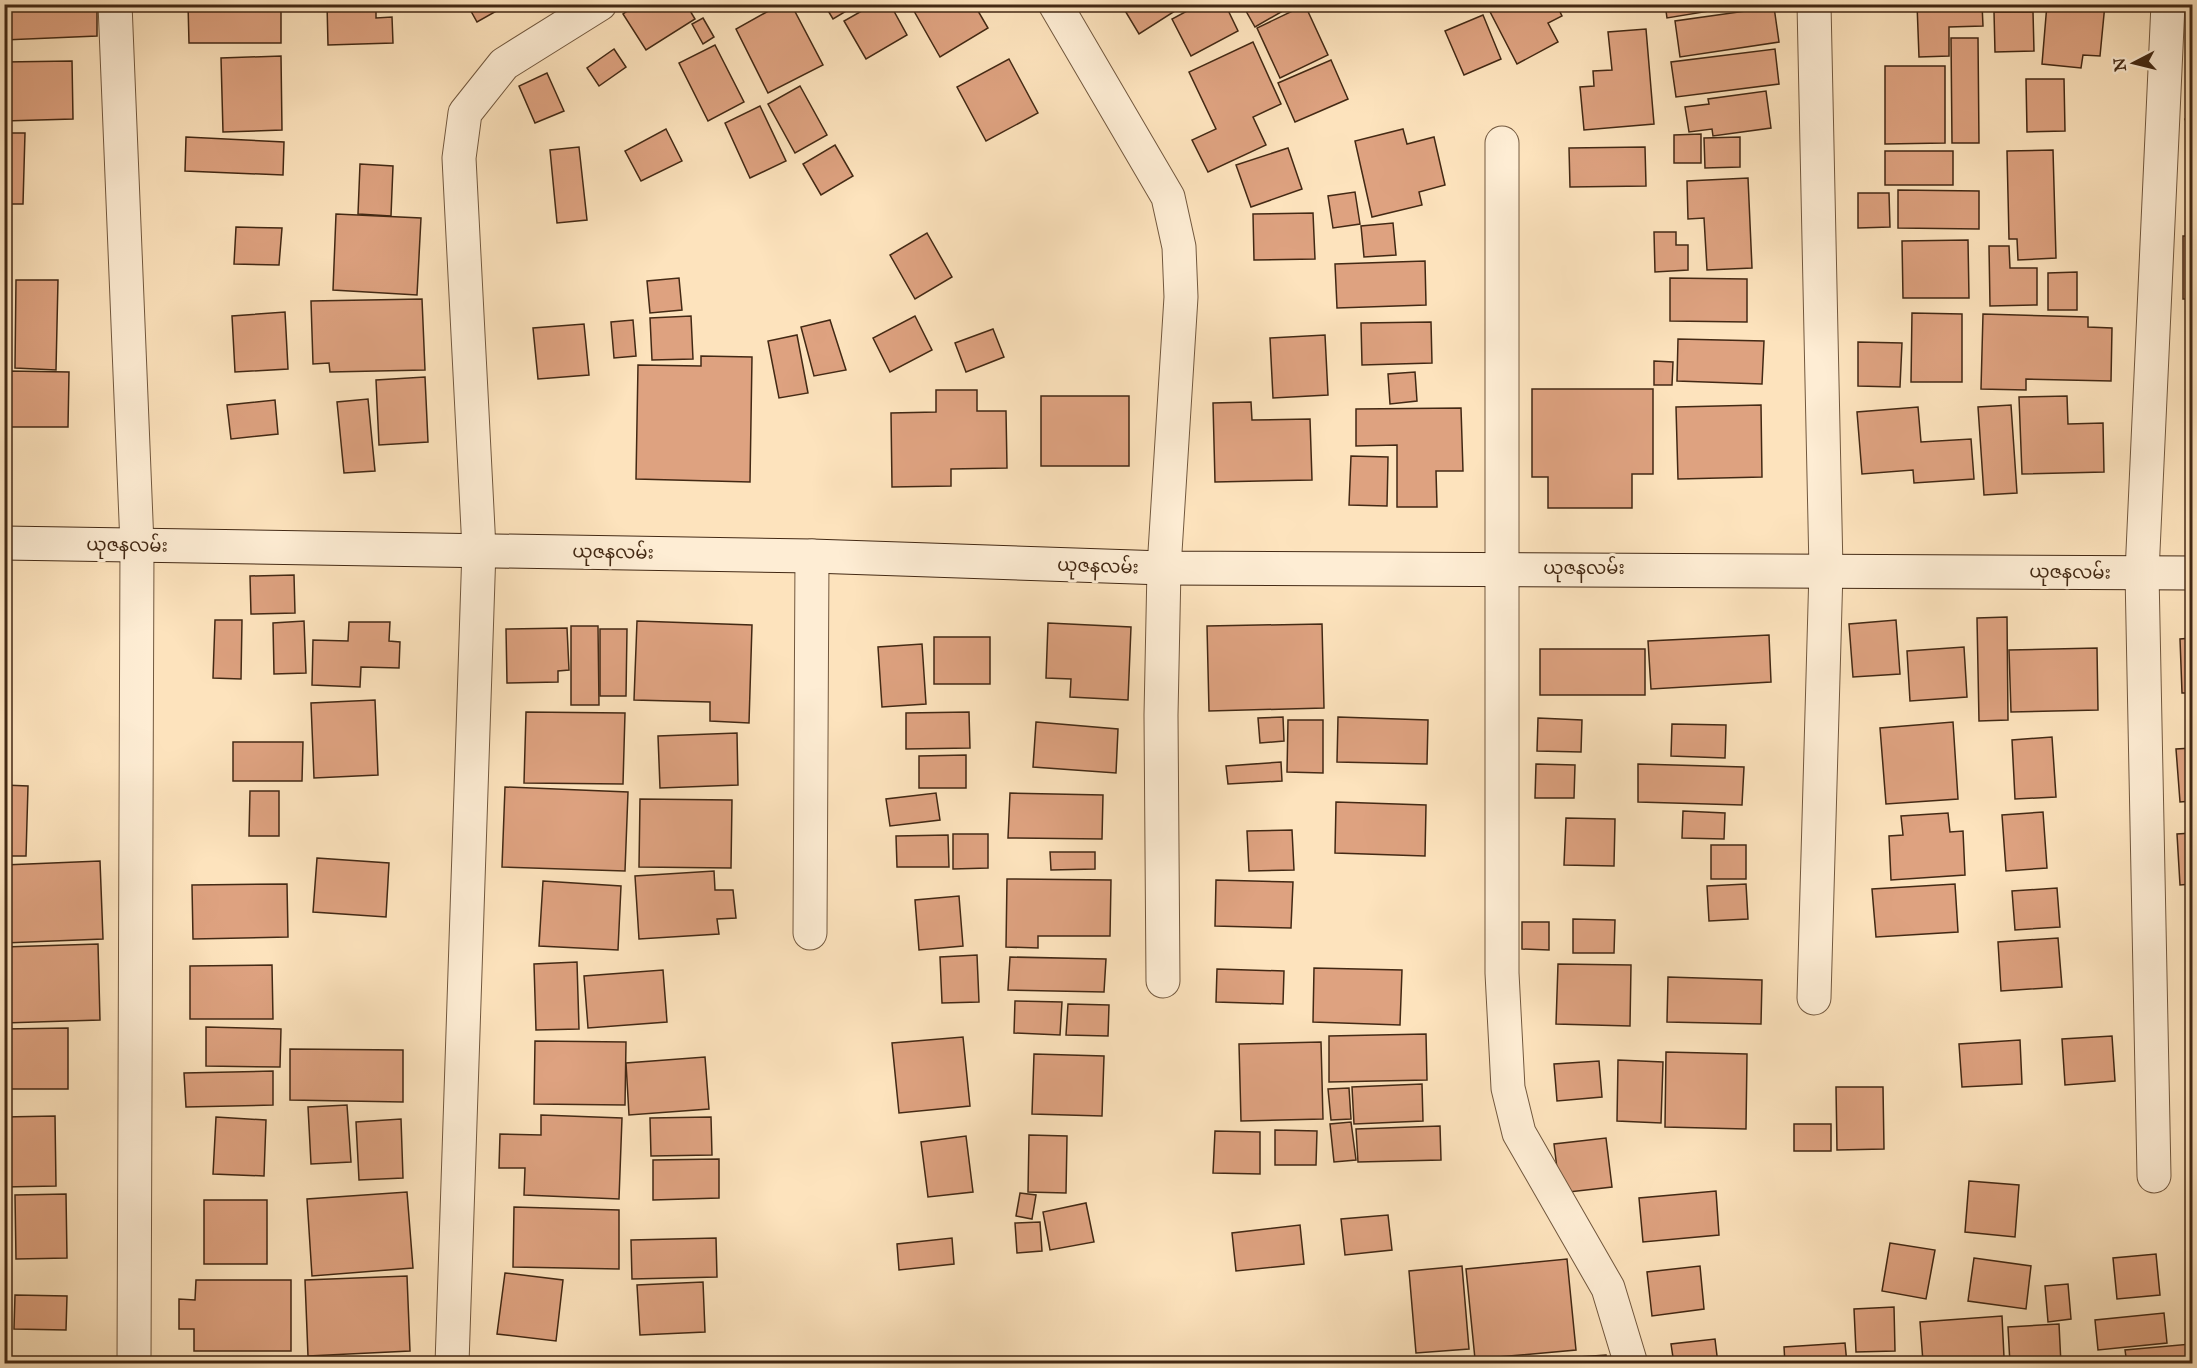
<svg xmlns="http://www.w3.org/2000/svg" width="2197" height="1368" font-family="'IM FELL Great Primer','Noto Sans Myanmar',serif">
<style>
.building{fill:#dea280;stroke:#432914;stroke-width:1.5}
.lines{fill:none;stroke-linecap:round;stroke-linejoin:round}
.street-casing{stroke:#72583e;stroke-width:35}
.secondary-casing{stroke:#432914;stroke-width:35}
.street{stroke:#feedd4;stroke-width:33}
.secondary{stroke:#feedd4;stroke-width:33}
.labels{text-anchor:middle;stroke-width:6;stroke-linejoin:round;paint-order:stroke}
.street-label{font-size:18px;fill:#432914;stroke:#feedd4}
</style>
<rect width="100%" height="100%" fill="#fde3bd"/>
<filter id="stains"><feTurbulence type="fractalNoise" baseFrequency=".00333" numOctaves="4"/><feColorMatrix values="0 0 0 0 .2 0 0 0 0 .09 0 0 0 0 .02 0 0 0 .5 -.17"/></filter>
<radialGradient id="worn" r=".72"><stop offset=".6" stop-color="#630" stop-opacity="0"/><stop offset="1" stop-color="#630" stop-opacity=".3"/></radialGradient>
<g class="building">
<path d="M4 4H97V36L4 40Z"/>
<path d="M188 4H281V43H189Z"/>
<path d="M327 4H376V18L392 17 393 43 328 45Z"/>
<path d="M467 4H509L477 22Z"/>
<path d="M638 4H686L695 19 646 50 623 14Z"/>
<path d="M723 4H740L727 11Z"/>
<path d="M781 4H791L823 65 768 93 736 29Z"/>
<path d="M824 4H858L833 19Z"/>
<path d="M874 4H890L907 35 866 59 844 21Z"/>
<path d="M910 4H974L988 28 940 57Z"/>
<path d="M1121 4H1186L1139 34Z"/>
<path d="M1200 4H1225L1238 31 1191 56 1172 19Z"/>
<path d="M1242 4H1295L1255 27Z"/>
<path d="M1486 4H1556L1562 16 1548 23 1558 42 1517 64Z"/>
<path d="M1665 4H1727L1728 8 1667 18Z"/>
<path d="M1917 4H1982L1983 26 1949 27V56L1919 57Z"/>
<path d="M2047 4H2105L2100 56 2083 55 2081 68 2042 64Z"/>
<path d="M1305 5 1328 55 1280 78 1257 28Z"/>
<path d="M1774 7 1779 42 1680 57 1675 21Z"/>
<path d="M1994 12H2033L2034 51 1995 52Z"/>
<path d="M1483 15 1501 59 1464 75 1445 31Z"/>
<path d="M703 18 714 37 703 44 692 24Z"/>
<path d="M1646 29 1654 124 1584 130 1580 87 1594 86 1593 71 1612 70 1608 32Z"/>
<path d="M1951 38H1978L1979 143H1952Z"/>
<path d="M1253 42 1281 104 1253 117 1266 145 1208 172 1192 140 1216 129 1189 72Z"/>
<path d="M715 45 744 102 708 121 679 63Z"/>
<path d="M614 49 626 67 599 86 587 68Z"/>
<path d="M1775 49 1779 84 1676 97 1671 62Z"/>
<path d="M281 56 282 130 223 132 221 58Z"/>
<path d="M1009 59 1038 113 986 141 957 87Z"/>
<path d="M1331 60 1348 99 1295 122 1278 83Z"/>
<path d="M72 61 73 119 4 121V62Z"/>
<path d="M1885 66H1945V143L1885 144Z"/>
<path d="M547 73 564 111 535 123 519 86Z"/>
<path d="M2026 79H2064L2065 131 2027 132Z"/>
<path d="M800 86 827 135 795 153 768 104Z"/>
<path d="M1766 91 1771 128 1713 136 1712 129 1689 132 1685 107 1709 104 1708 99Z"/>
<path d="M760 106 786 161 750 178 725 123Z"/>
<path d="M2192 115V135L2185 119Z"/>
<path d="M666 129 682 161 641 181 625 151Z"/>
<path d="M1403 129 1407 144 1434 137 1445 185 1419 192 1422 205 1372 217 1355 141Z"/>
<path d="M4 133H25L23 204H4Z"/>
<path d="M1701 134V163H1674V135Z"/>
<path d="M186 137 284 142 283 175 185 171Z"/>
<path d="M1740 137V167L1705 168 1704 138Z"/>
<path d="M835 145 853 176 821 195 803 164Z"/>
<path d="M579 147 587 220 557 223 550 150Z"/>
<path d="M1645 147 1646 186 1570 187 1569 148Z"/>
<path d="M1288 148 1302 189 1251 207 1236 165Z"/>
<path d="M2053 150 2056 258 2018 260 2017 239H2009L2007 151Z"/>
<rect x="1885" y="151" width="68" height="34"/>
<path d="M360 164 393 166 391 216 358 214Z"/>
<path d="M1748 178 1752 268 1707 270 1704 218 1688 219 1687 181Z"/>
<path d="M1898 190 1979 191V229L1898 228Z"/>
<path d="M1355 192 1360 224 1333 228 1328 196Z"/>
<path d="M1858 193H1889L1890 227 1858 228Z"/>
<path d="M1313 213 1315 259 1254 260 1253 214Z"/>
<path d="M336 214 421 218 417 295 333 290Z"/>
<path d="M1393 223 1396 255 1364 257 1361 226Z"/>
<path d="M236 227 282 228 279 265 234 264Z"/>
<path d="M1654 232H1676V245H1688V270L1655 272Z"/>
<path d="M927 233 952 277 915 299 890 255Z"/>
<rect x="2183" y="236" width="9" height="63"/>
<path d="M1968 240 1969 298H1903L1902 241Z"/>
<path d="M1989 246H2009L2010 268H2037V305L1990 306Z"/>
<path d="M1425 261 1426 305 1337 308 1335 264Z"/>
<path d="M2077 272V310H2048V273Z"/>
<path d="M679 278 682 310 650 313 647 281Z"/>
<path d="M1670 278 1747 279V322L1670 321Z"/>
<path d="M16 280H58L56 370 15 368Z"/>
<path d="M422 299 425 370 330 372 329 363 313 364 311 301Z"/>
<path d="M285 312 288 369 235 372 232 316Z"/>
<path d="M1912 313 1962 314V382H1911Z"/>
<path d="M1983 314 2088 317V327L2112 328 2111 381 2026 379V390L1981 389Z"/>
<path d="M691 316 693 359 652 360 650 318Z"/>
<path d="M915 316 932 350 890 372 873 338Z"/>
<path d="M633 320 636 356 614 358 611 322Z"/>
<path d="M830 320 846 370 814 376 801 327Z"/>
<path d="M1431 322 1432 363 1362 365 1361 323Z"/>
<path d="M584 324 589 375 538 379 533 328Z"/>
<path d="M993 329 1004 357 966 372 955 343Z"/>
<path d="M797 335 808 393 779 398 768 341Z"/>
<path d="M1325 335 1328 395 1273 398 1270 338Z"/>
<path d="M1678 339 1764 341 1762 384 1677 381Z"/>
<path d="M1858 342 1902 343 1900 387 1858 386Z"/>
<path d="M701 356 752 357 750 482 636 479 638 365 701 366Z"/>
<path d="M1654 361 1673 362 1672 385H1654Z"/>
<path d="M8 371 69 372 68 427H7Z"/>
<path d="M1415 372 1417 401 1390 404 1388 374Z"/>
<path d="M425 377 428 442 379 445 376 380Z"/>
<path d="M1532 389H1653V474H1632V508H1548V477H1532Z"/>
<path d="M936 390H977V411H1006L1007 468 951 469V486L892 487 891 413 936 412Z"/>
<rect x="1041" y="396" width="88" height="70"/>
<path d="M2067 396 2068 424 2103 423 2104 472 2022 474 2019 397Z"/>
<path d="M368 399 375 471 344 473 337 402Z"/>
<path d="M275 400 278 434 231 439 227 405Z"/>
<path d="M1251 402 1252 420 1310 419 1312 480 1215 482 1213 403Z"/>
<path d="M1761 405 1762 477 1678 479 1676 407Z"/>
<path d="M2011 405 2017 493 1984 495 1978 407Z"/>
<path d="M1918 407 1921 442 1971 439 1974 479 1914 483 1913 470 1862 474 1857 412Z"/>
<path d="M1461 408 1463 471H1436L1437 507H1397V445L1356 446V409Z"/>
<path d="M1351 456 1388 457 1387 506 1349 505Z"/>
<path d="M294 575 295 613 251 614 250 576Z"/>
<path d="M2007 617 2008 720 1979 721 1977 618Z"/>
<path d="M215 620H242L241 679 213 678Z"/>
<path d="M1896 620 1900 674 1853 677 1849 624Z"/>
<path d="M304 621 306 673 274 674 273 623Z"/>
<path d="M637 621 752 625 749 723 710 721V702L634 700Z"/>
<path d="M349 622H390L389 641 400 642 399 668 361 667 360 687 312 685 313 640 348 641Z"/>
<path d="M1048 623 1131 627 1128 700 1070 697 1071 679 1046 678Z"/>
<path d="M1322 624 1324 708 1209 711 1207 626Z"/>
<path d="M571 626H598L599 705H571Z"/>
<path d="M567 628 569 670 558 671V682L507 683 506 629Z"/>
<path d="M600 629H627L626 696H600Z"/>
<path d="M1769 635 1771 682 1651 689 1648 641Z"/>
<rect x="934" y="637" width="56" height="47"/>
<path d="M2192 638V693H2182L2180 639Z"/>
<path d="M922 644 926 704 882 707 878 647Z"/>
<path d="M1964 647 1967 697 1910 701 1907 651Z"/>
<path d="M2097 648 2098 710 2011 712 2009 650Z"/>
<rect x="1540" y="649" width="105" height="46"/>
<path d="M375 700 378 775 314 778 311 703Z"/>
<path d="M526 712 625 713 623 784 524 783Z"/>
<path d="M969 712 970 748 906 749V713Z"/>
<path d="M1283 717 1284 741 1260 743 1258 718Z"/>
<path d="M1338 717 1428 720 1427 764 1337 762Z"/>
<path d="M1538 718 1582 720 1581 752 1537 751Z"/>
<path d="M1288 720H1323V773L1287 772Z"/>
<path d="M1036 722 1118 729 1116 773 1033 767Z"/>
<path d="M1953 722 1958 799 1886 804 1880 728Z"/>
<path d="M1672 724 1726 725 1725 758 1671 756Z"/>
<path d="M737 733 738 785 660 788 658 736Z"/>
<path d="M2052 737 2056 797 2015 799 2012 740Z"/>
<path d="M233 742H303L302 781H233Z"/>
<path d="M2192 748V801L2180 802 2176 749Z"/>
<path d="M966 755V788H919V756Z"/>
<path d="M1281 762 1282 781 1228 784 1226 766Z"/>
<path d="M1536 764 1575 765 1574 798H1535Z"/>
<path d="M1638 764 1744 767 1742 805 1638 802Z"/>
<path d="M4 785 28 786 26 856H4Z"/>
<path d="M505 787 628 792 625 871 502 867Z"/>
<path d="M250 791H279V836H249Z"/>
<path d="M936 793 940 820 890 826 886 799Z"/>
<path d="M1010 793 1103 795 1102 839 1008 838Z"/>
<path d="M640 799 732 800 731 868 639 867Z"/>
<path d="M1336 802 1426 805 1425 856 1335 853Z"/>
<path d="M1683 811 1725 813 1724 839 1682 838Z"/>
<path d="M2043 812 2047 868 2006 871 2002 815Z"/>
<path d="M1948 813 1950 832 1963 831 1965 875 1891 880 1889 836 1903 835 1901 816Z"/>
<path d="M1566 818 1615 819 1614 866 1564 865Z"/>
<path d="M1292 830 1294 870 1249 871 1247 831Z"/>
<path d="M2192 833V884L2180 885 2177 834Z"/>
<path d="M953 834H988V868L953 869Z"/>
<path d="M948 835 949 867H897L896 836Z"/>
<rect x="1711" y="845" width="35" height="34"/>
<path d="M1050 852H1095V869L1051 870Z"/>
<path d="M317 858 389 863 386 917 313 912Z"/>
<path d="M100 861 103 939 4 943V865Z"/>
<path d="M714 871 715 890H733L736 918 717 919 719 934 639 939 635 876Z"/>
<path d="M1007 879 1111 880 1110 936H1038V948L1006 947Z"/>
<path d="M1216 880 1293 882 1291 928 1215 926Z"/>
<path d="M543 881 621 886 618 950 539 946Z"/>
<path d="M287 884 288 937 193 939 192 885Z"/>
<path d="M1746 884 1748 919 1709 921 1707 886Z"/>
<path d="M1955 884 1958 932 1876 937 1872 889Z"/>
<path d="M2057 888 2060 927 2015 930 2012 891Z"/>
<path d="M959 896 963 946 919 950 915 900Z"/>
<path d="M1573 919 1615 920 1614 953H1573Z"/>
<path d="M1522 922H1549V950L1522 949Z"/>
<path d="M2058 938 2062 987 2001 991 1998 942Z"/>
<path d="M98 944 100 1020 4 1023V947Z"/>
<path d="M977 955 979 1002 942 1003 940 957Z"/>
<path d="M1010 957 1106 959 1104 992 1008 990Z"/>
<path d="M577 962 579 1029 536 1030 534 964Z"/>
<path d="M1558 964 1631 965 1630 1026 1556 1024Z"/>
<path d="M272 965 273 1019H190V966Z"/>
<path d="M1314 968 1402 970 1400 1025 1313 1022Z"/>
<path d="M1217 969 1284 971 1283 1004 1216 1002Z"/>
<path d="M663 970 667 1022 588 1028 584 976Z"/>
<path d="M1668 977 1762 980 1761 1024 1667 1022Z"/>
<path d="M1015 1001 1062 1002 1060 1035 1014 1033Z"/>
<path d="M1068 1004 1109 1005 1108 1036 1066 1035Z"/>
<path d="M206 1027 281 1029 280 1067 206 1066Z"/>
<path d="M68 1028V1089H5L4 1029Z"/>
<path d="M1426 1034 1427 1080 1329 1082V1036Z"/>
<path d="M2112 1036 2115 1081 2065 1085 2062 1039Z"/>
<path d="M963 1037 970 1106 899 1113 892 1043Z"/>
<path d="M2020 1040 2022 1084 1962 1087 1959 1044Z"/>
<path d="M535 1041 626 1042 625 1105 534 1104Z"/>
<path d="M1321 1042 1323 1119 1241 1121 1239 1044Z"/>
<path d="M290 1049 403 1050V1102L290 1100Z"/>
<path d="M1666 1052 1747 1054 1746 1129 1665 1127Z"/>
<path d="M1034 1054 1104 1056 1102 1116 1032 1114Z"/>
<path d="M705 1057 709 1109 629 1115 626 1063Z"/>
<path d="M1618 1060 1663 1062 1661 1123 1617 1121Z"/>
<path d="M1599 1061 1602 1097 1557 1101 1554 1064Z"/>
<path d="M273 1071V1105L186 1107 184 1073Z"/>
<path d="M1422 1084 1423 1121 1354 1124 1352 1087Z"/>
<path d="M1836 1087H1883L1884 1149 1837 1150Z"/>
<path d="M1349 1088 1351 1119 1331 1120 1328 1089Z"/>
<path d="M347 1105 351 1162 311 1164 308 1107Z"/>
<path d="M541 1115 622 1118 619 1199 524 1195 525 1168H499L500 1134 541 1135Z"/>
<path d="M55 1116 56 1186 4 1187V1117Z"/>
<path d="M216 1117 266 1120 264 1176 213 1174Z"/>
<path d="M711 1117 712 1155 651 1156 650 1118Z"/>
<path d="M401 1119 403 1178 359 1180 356 1122Z"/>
<path d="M1351 1122 1356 1160 1334 1162 1330 1124Z"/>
<rect x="1794" y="1124" width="37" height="27"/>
<path d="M1440 1126 1441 1160 1358 1162 1356 1129Z"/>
<path d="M1275 1130 1317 1131 1316 1165H1275Z"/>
<path d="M1215 1131 1260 1132V1174L1213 1173Z"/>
<path d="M1029 1135 1067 1136 1066 1193 1028 1192Z"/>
<path d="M966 1136 973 1192 928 1197 921 1142Z"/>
<path d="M1606 1138 1612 1187 1560 1193 1554 1144Z"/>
<path d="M719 1159V1198L653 1200V1160Z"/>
<path d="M1969 1181 2019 1185 2015 1237 1965 1232Z"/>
<path d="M1716 1191 1719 1235 1643 1242 1639 1198Z"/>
<path d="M407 1192 413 1268 312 1276 307 1199Z"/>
<path d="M1020 1193 1036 1195 1032 1219 1016 1216Z"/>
<path d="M66 1194 67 1258 16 1259 15 1195Z"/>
<rect x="204" y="1200" width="63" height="64"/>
<path d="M1086 1203 1094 1242 1050 1250 1043 1212Z"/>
<path d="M514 1207 619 1210V1269L513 1267Z"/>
<path d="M1388 1215 1392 1250 1345 1255 1341 1219Z"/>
<path d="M1040 1222 1042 1251 1017 1253 1015 1223Z"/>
<path d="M1300 1225 1304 1264 1236 1271 1232 1233Z"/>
<path d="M716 1238 717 1277 632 1279 631 1240Z"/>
<path d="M952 1238 954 1264 899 1270 897 1244Z"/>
<path d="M1890 1243 1935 1250 1926 1299 1882 1291Z"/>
<path d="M2156 1254 2160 1295 2117 1299 2113 1258Z"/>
<path d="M1974 1258 2031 1266 2026 1309 1968 1301Z"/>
<path d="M1567 1259 1576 1350 1475 1359 1466 1269Z"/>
<path d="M1462 1266 1469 1349 1416 1353 1409 1271Z"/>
<path d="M1700 1266 1704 1309 1652 1316 1647 1272Z"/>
<path d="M505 1273 563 1280 556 1341 497 1334Z"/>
<path d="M407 1276 410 1351 308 1356 305 1280Z"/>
<path d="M196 1280H291V1351H194V1329H179V1299L195 1300Z"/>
<path d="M703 1282 705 1332 640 1335 637 1285Z"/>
<path d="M2068 1284 2071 1319 2048 1322 2045 1286Z"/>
<path d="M15 1295 67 1296 66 1330 14 1329Z"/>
<path d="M1894 1307 1895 1351 1856 1352 1854 1309Z"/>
<path d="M2164 1313 2167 1343 2098 1350 2095 1320Z"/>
<path d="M2002 1316 2004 1357 1923 1362 1920 1322Z"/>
<path d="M2059 1324 2061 1364H2010L2008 1327Z"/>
<path d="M1715 1339 1718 1364H1674L1671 1344Z"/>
<path d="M1845 1343 1847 1364H1785L1784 1347Z"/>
<path d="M2191 1344 2192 1364H2127L2125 1350Z"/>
<path d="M1606 1355 1607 1364H1479Z"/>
<path d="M2006 1359V1364H1967V1361Z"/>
<path d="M1902 1360 1903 1364H1857Z"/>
<path d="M550 1361V1364H517Z"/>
</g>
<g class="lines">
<defs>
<g id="street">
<path d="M115 4 137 545 134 1364"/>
<path d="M1055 4 1168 197 1179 247 1181 297 1164 568 1161 715 1163 981"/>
<path d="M1502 143V973L1508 1088 1519 1133 1608 1288 1631 1364"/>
<path d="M810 933 812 556"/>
<path d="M1814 998 1826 570 1814 4"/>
<path d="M2154 1176 2142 573 2168 4"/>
<path d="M452 1364 479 549 459 158 465 113 504 64 600 4"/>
</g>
<path id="secondary" d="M4 543 812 556 1164 568 2192 573"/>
</defs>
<use href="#street" class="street-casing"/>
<use href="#secondary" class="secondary-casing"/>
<use href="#street" class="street"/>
<use href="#secondary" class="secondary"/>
</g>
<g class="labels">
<g class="street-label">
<text transform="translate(127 545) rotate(1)" y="6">ယုဇနလမ်း</text>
<text transform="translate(613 552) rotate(1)" y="6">ယုဇနလမ်း</text>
<text transform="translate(1098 566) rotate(2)" y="6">ယုဇနလမ်း</text>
<text x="1584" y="574">ယုဇနလမ်း</text>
<text transform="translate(2070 572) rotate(1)" y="6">ယုဇနလမ်း</text>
</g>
</g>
<rect width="2197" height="1368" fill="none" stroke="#fde3bd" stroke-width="24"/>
<rect x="6" y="6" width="2185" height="1356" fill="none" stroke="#432914" stroke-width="3"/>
<rect x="12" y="12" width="2173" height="1344" fill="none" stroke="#432914" stroke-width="1.5"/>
<g transform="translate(2134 63) rotate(263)" stroke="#feedd4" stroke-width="4.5" paint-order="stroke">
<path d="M0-4.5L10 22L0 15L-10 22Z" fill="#432914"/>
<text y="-9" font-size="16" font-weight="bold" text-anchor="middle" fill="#432914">N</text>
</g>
<rect width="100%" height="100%" filter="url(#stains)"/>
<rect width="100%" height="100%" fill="url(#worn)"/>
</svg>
